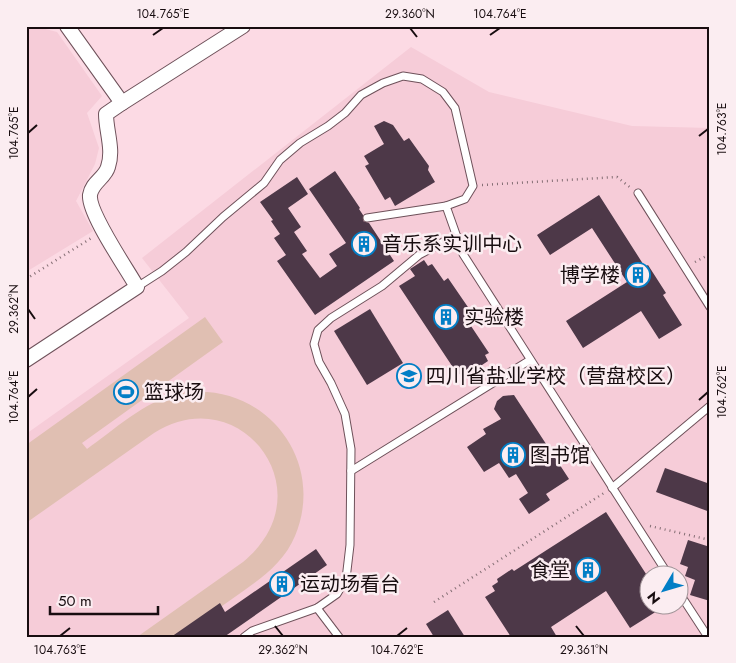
<svg xmlns="http://www.w3.org/2000/svg" width="736" height="663" font-family="Jost,'Noto Sans SC',sans-serif">
<style>
.built{fill:#f6ccd8;fill-rule:evenodd}
.green{fill:#e0bfb2}
.building{fill:#4d3848}
.lines{fill:none;stroke-linecap:round;stroke-linejoin:round}
.lane-casing{stroke:#6e515a;stroke-width:9}
.street-casing{stroke:#6e515a;stroke-width:16}
.path{stroke:#846e74;stroke-width:2.5;stroke-dasharray:1 4;stroke-linecap:butt}
.lane{stroke:#fff;stroke-width:7}
.street{stroke:#fff;stroke-width:14}
.ticks{fill:none;stroke:#180d10;stroke-width:2}
.labels{text-anchor:middle;stroke-width:5;stroke-linejoin:round;paint-order:stroke}
.poi-label{font-size:20px;fill:#180d10;stroke:#fbedf1;text-anchor:start}
.neatline{fill:none;stroke:#180d10;stroke-width:2}
.ticks-label{font-size:12px;text-anchor:middle;fill:#180d10}
</style>
<rect width="100%" height="100%" fill="#fcdae4"/>
<g class="built">
<path d="M26 26H34L57 32 102 96 87 113 99 148 95 164 76 201 93 231 26 272Z"/>
<path d="M411 47 489 92 632 126 710 128V637H26V434L189 318 142 258ZM648 576H678V606H648Z"/>
</g>
<path class="green" d="M205 317 223 342 82 443 87 449C114 430 145 401 177 394 260 377 328 457 295 536 283 565 256 582 232 599 218 609 205 618 191 628 188 630 183 635 179 637 172 639 147 637 137 637L243 562C328 492 240 378 154 433L26 523V445Z"/>
<g class="building">
<path d="M384 121 393 125 404 141 409 138 429 166 428 170 435 182 395 206 390 197 385 200 365 166 369 164 364 156 384 144 374 126Z"/>
<path d="M335 171 360 208 359 209 363 215V221L369 223 394 261 315 315 277 261 286 255 274 238 280 234 271 221 273 220 260 202 297 177 308 194 288 208 301 227 294 232 307 251 302 254 320 278 337 266 329 254 346 243 309 189Z"/>
<path d="M599 195 645 267 648 265 666 293 663 295 682 325 659 339 641 311 583 348 566 321 627 282 592 228 550 255 537 235Z"/>
<path d="M424 260 428 266 432 264 444 281 448 278 472 313 465 317 489 353 485 355 488 361 473 371 471 367 458 375 399 286 415 276 410 269Z"/>
<path d="M370 309 403 363 367 385 334 331Z"/>
<path d="M514 395 569 479 546 494 550 500 529 514 519 499 528 493 516 474 509 478 499 463 484 472 467 447 486 434 483 429 501 419 494 409 497 401 503 396Z"/>
<path d="M665 468 710 484V512L656 492Z"/>
<path d="M606 512 648 577V606H665L630 628 606 591 551 627 557 637H511L485 597 495 591 492 586 498 582 497 579 512 569 514 571Z"/>
<path d="M688 540 710 547V601L690 595 695 580 685 576 688 567 680 564Z"/>
<path d="M316 549 327 565 224 637H171L220 603 225 612Z"/>
<path d="M448 610 465 637H434L426 624Z"/>
</g>
<g class="lines">
<defs>
<g id="lane">
<path d="M638 193 710 307"/>
<path d="M367 218 446 206"/>
<path d="M137 287 162 271 186 252 223 217 264 183 280 160 300 143 328 126 345 113 361 95 383 83 403 76 422 79 443 92 455 108 473 186 465 199 446 206 463 254 669 576"/>
<path d="M351 471 530 360"/>
<path d="M612 488 710 406"/>
<path d="M678 591 708 637"/>
<path d="M317 608 339 637"/>
<path d="M244 637 252 631 317 608 337 594 346 579 350 545 351 449 345 414 331 383 319 362 314 344 318 330 331 318 382 286 419 255 456 235"/>
</g>
<g id="street">
<path d="M67 26 122 103 243 26"/>
<path d="M26 360 137 287C127 269 88 213 90 195 92 182 105 178 108 167 114 150 106 131 106 114L122 103"/>
</g>
</defs>
<use href="#lane" class="lane-casing"/>
<use href="#street" class="street-casing"/>
<g class="path">
<path d="M482 185 617 177 631 188"/>
<path d="M695 262 710 254"/>
<path d="M26 279 93 237"/>
<path d="M650 526 710 540"/>
<path d="M434 602 604 493"/>
</g>
<use href="#lane" class="lane"/>
<use href="#street" class="street"/>
</g>
<path class="ticks" d="M410 28 417 37M153 35 163 28M490 35 500 28M28 133 37 125M699 136 708 129M28 309 35 319M28 397 37 389M699 400 708 392M275 626 283 636M576 626 584 636M60 636 70 628M397 636 407 628"/>
<defs>
<symbol id="building-ring" viewBox="-11 -11 22 22"><circle r="9.5" fill="#fbedf1" stroke="#027ec6" stroke-width="1.5"/><path d="M-4-6H4V6H1V3H-1V6H-4ZM-2.5-4.3h1.7v1.8h-1.7ZM.8-4.3h1.7v1.8H.8ZM-2.5-1h1.7V.8h-1.7ZM.8-1h1.7V.8H.8Z" fill="#027ec6"/></symbol>
<symbol id="university-ring" viewBox="-11 -11 22 22"><circle r="9.5" fill="#fbedf1" stroke="#027ec6" stroke-width="1.5"/><path d="M0-5L7-2L0 1L-7-2ZM-4 1L0 2.5L4 1V4Q0 6-4 4Z" fill="#027ec6"/></symbol>
<symbol id="stadium-ring" viewBox="-11 -11 22 22"><circle r="9.5" fill="#fbedf1" stroke="#027ec6" stroke-width="1.5"/><path d="M0-5a6.5 5 0 1 0 0 10a6.5 5 0 1 0 0-10ZM-3.5-1.8h7v3.6h-7Z" fill="#027ec6"/></symbol>
</defs>
<g fill-rule="evenodd">
<use href="#building-ring" x="350" y="230" width="28" height="28"/>
<use href="#building-ring" x="624" y="261" width="28" height="28"/>
<use href="#building-ring" x="432" y="303" width="28" height="28"/>
<use href="#university-ring" x="395" y="362" width="28" height="28"/>
<use href="#stadium-ring" x="112" y="378" width="28" height="28"/>
<use href="#building-ring" x="499" y="441" width="28" height="28"/>
<use href="#building-ring" x="574" y="556" width="28" height="28"/>
<use href="#building-ring" x="268" y="570" width="28" height="28"/>
</g>
<g class="labels">
<g class="poi-label">
<text x="382" y="251">音乐系实训中心</text>
<text x="620" y="282" text-anchor="end">博学楼</text>
<text x="464" y="324">实验楼</text>
<text x="426" y="383">四川省盐业学校（营盘校区）</text>
<text x="144" y="399">篮球场</text>
<text x="530" y="462">图书馆</text>
<text x="570" y="577" text-anchor="end">食堂</text>
<text x="300" y="591">运动场看台</text>
</g>
</g>
<rect width="736" height="663" fill="none" stroke="#fbedf1" stroke-width="55"/>
<g transform="translate(664 590) rotate(232)"><circle r="24" fill="#fbedf1" stroke="#a09397"/>
<path d="M0-4L9 19L0 12L-9 19Z" fill="#027ec6"/>
<text y="-8" font-size="14" font-weight="bold" text-anchor="middle" fill="#180d10">N</text>
</g>
<path d="M50 606v8h108v-8" fill="none" stroke="#180d10" stroke-width="2.5"/>
<text x="58" y="606" font-size="15" fill="#180d10" stroke="#fbedf1" stroke-width="4" paint-order="stroke">50 m</text>
<rect x="28" y="28" width="680" height="608" class="neatline"/>
<g class="ticks-label">
<text x="163" y="18">104.765°E</text>
<text x="410" y="18">29.360°N</text>
<text x="500" y="18">104.764°E</text>
<text transform="translate(722 129) rotate(-90)" y="4">104.763°E</text>
<text transform="translate(14 133) rotate(-90)" y="4">104.765°E</text>
<text transform="translate(14 309) rotate(-90)" y="4">29.362°N</text>
<text transform="translate(722 392) rotate(-90)" y="4">104.762°E</text>
<text transform="translate(14 397) rotate(-90)" y="4">104.764°E</text>
<text x="60" y="654">104.763°E</text>
<text x="283" y="654">29.362°N</text>
<text x="397" y="654">104.762°E</text>
<text x="584" y="654">29.361°N</text>
</g>
</svg>
